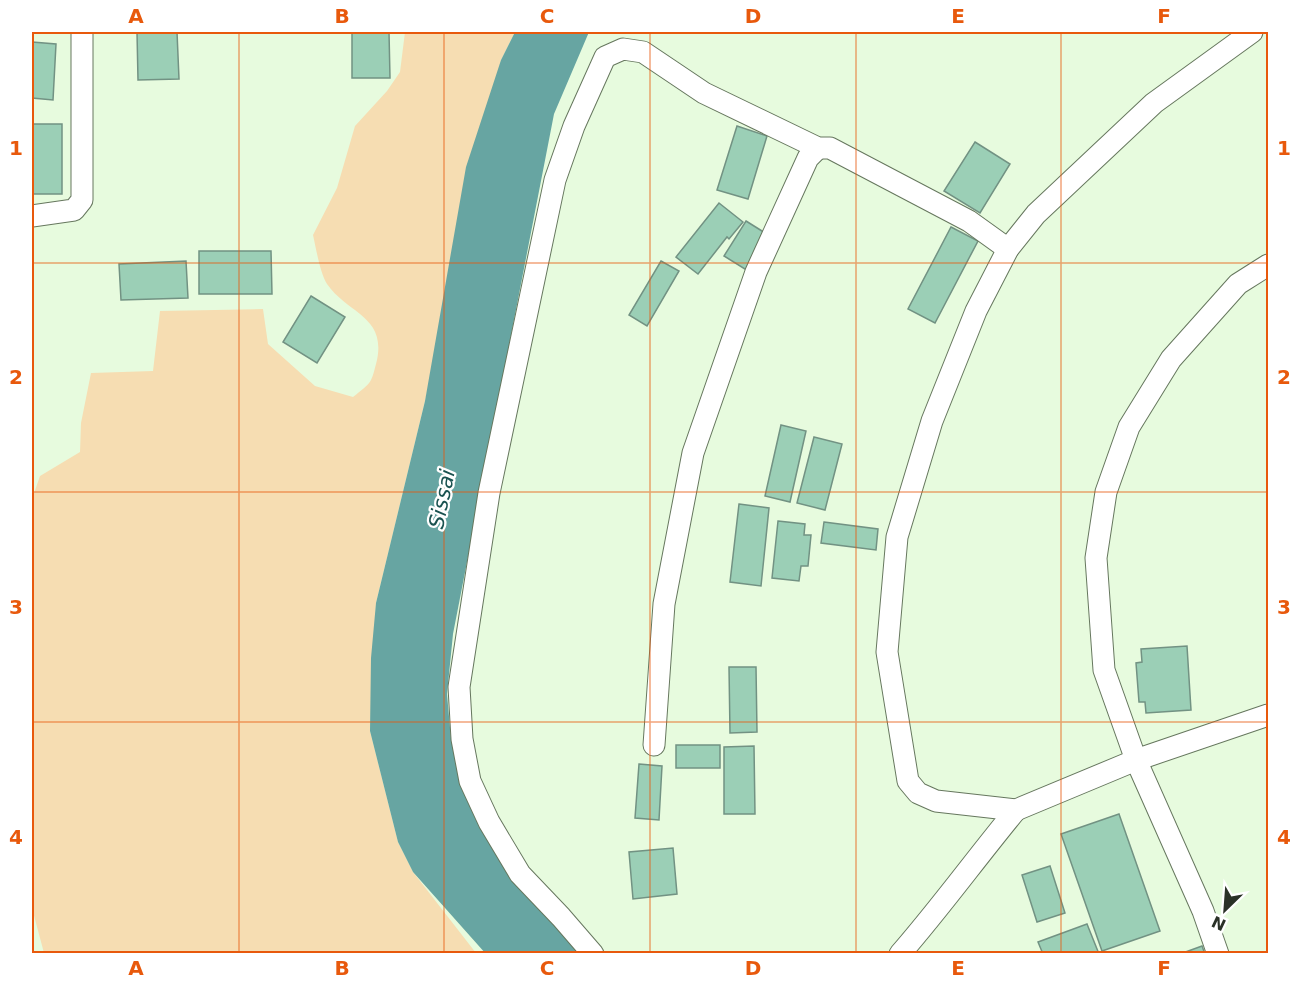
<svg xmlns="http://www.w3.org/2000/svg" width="1300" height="985" font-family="'DejaVu Sans',sans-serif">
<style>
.green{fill:#f6ddb2}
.water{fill:#67a5a2}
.building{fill:#9bcfb6;stroke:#729283;stroke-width:1.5}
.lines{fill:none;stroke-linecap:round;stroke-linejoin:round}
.minor-casing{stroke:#66775e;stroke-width:23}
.minor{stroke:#fff;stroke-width:21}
.grid{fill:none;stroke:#e8590c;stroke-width:1.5;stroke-opacity:0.55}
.labels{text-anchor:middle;stroke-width:4.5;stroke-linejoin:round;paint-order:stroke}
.water-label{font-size:21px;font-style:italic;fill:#1a5250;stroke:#fff}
.neatline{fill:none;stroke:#e8590c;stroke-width:2}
.grid-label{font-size:20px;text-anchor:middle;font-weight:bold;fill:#e8590c}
</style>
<rect width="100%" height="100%" fill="#e7fbde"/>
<path class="green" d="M405 32H515L501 60 425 401 376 603 370 731 398 842 413 872 476 953H44L32 908V499L40 476 80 452 81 423 91 373 153 371 160 311 263 309 268 344 315 386 353 397C372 382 371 384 377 360 386 316 348 314 327 284 320 273 316 248 313 235L337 188 355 126 387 91 400 72Z"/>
<path class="water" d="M515 32H589L554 114 453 634 447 694 451 739 463 788 493 849 522 888 578 953 486 954 413 872 398 842 370 731 371 658 376 603 425 401 466 167 501 60Z"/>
<g class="building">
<path d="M137 32H177L179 79 138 80Z"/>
<path d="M352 32H389L390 78H352Z"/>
<path d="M32 42 56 44 53 100 32 98Z"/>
<rect x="32" y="124" width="30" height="70"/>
<path d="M737 126 767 136 748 199 717 190Z"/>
<path d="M975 142 1010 164 980 213 944 191Z"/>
<path d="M719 203 743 222 729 239 727 237 698 274 676 257Z"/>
<path d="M746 221 770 236 748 271 724 256Z"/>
<path d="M951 227 978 241 935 323 908 309Z"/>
<path d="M199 251H271L272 294H199Z"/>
<path d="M186 261 188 298 121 300 119 264Z"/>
<path d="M661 261 679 271 647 326 629 315Z"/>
<path d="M311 296 345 317 317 363 283 342Z"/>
<path d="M781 425 806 431 790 502 765 496Z"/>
<path d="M814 437 842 444 825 510 797 503Z"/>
<path d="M739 504 769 508 761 586 730 582Z"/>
<path d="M778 521 805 524 804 535H811L808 566H801L799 581 772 578Z"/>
<path d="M824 522 878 529 876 550 821 543Z"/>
<path d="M1187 646 1191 710 1146 713 1145 702H1139L1136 663 1142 662 1141 649Z"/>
<path d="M729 667H756L757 732 730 733Z"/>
<rect x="676" y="745" width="44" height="23"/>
<path d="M754 746 755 814H724V747Z"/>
<path d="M639 764 662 766 659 820 635 818Z"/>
<path d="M1119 814 1160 931 1102 951 1061 834Z"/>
<path d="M673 848 677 894 633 899 629 852Z"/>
<path d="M1050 866 1065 913 1037 922 1022 875Z"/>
<path d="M1087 924 1099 954H1043L1038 942Z"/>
<path d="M1202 946 1205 954H1180Z"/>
</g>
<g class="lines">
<defs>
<g id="minor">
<path d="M1252 32 1154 103 1036 214 1008 249 976 311 932 421 897 537 887 652 908 781 918 793 936 801 1016 810 1136 760 1268 715"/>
<path d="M32 216 74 210 82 200V32"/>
<path d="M654 745 664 604 693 453 756 272 808 158 818 148"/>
<path d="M593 954 561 917 520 874 489 822 470 781 462 739 459 687 489 493 555 180 574 126 605 57 623 49 643 52 704 93 818 148H830L969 221 1008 249"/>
<path d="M900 954C941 907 977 857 1016 810"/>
<path d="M1218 954 1203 911 1136 760 1104 670 1096 558 1106 492 1129 427 1171 359 1238 284 1268 265"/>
</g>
</defs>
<use href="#minor" class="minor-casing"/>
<use href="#minor" class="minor"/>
</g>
<path class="grid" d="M239 32V954M444 32V954M650 32V954M856 32V954M1061 32V954M32 263H1268M32 492H1268M32 722H1268"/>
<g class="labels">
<g class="water-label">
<text transform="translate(442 499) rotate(-78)" y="7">Sissai</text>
</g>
</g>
<rect width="1300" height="985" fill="none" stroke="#ffffff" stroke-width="66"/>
<g transform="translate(1225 910) rotate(205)" stroke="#ffffff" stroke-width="4.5" paint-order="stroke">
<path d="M0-4.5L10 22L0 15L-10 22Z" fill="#2a3127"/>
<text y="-9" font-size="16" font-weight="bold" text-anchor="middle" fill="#2a3127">N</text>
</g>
<rect x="33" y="33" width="1234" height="919" class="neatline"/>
<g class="grid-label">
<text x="136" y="23">A</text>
<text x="342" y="23">B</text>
<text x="547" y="23">C</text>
<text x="753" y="23">D</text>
<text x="958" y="23">E</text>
<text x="1164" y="23">F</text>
<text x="16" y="155">1</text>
<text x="1284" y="155">1</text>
<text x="16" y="384">2</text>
<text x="1284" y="384">2</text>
<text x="16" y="614">3</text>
<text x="1284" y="614">3</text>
<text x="16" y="844">4</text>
<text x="1284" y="844">4</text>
<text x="136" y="975">A</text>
<text x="342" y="975">B</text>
<text x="547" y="975">C</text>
<text x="753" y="975">D</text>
<text x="958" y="975">E</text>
<text x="1164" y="975">F</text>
</g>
</svg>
